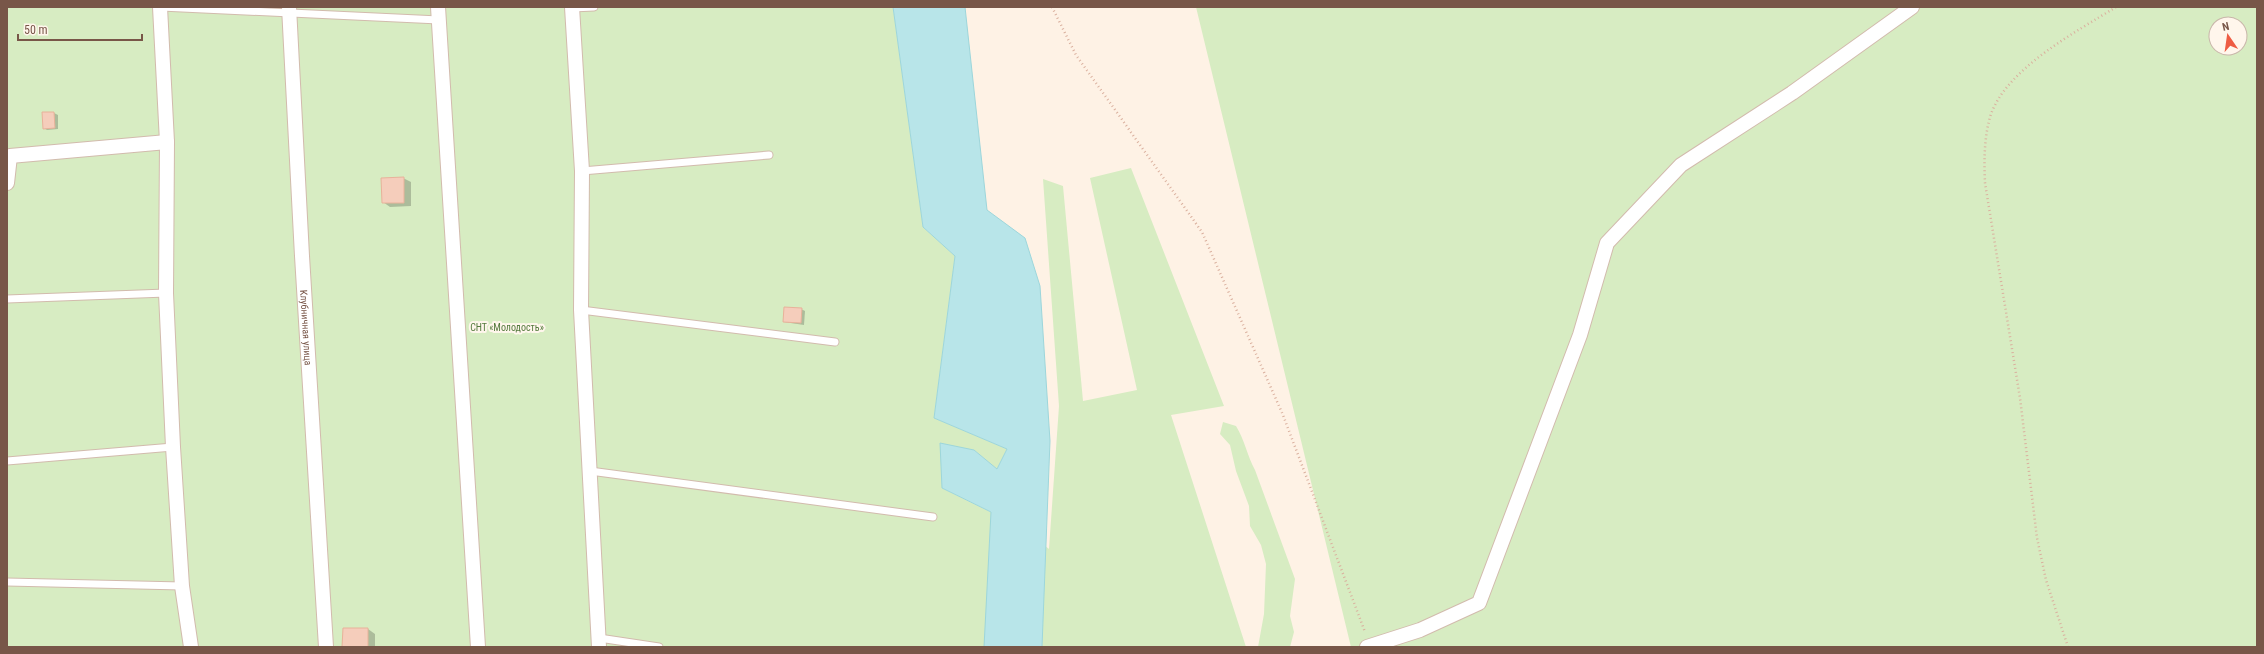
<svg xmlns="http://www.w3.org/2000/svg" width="2264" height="654" font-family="'Roboto Condensed',sans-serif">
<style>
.green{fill:#d7ecc2;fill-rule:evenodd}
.water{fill:#b8e5e9;stroke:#9dd6db}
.shadow{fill:#0003}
.building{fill:#f5cdbb;stroke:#e8b29a}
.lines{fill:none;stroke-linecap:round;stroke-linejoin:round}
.lane-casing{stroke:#d2bbad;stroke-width:9}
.street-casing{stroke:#d2bbad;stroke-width:16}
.path{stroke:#dab09e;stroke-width:2.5;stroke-dasharray:1 3;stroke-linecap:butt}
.lane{stroke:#fff;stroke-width:7}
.street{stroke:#fff;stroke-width:14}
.labels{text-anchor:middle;stroke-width:4;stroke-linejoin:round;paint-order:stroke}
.street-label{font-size:10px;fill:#785648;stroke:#fff6ec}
.park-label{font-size:10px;fill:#53793c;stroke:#fff6ec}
</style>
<rect width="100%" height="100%" fill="#fef2e5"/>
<g class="green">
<path d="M7 7H893L923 227 955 256 934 418 1007 449 997 469 974 450 942 488 1021 527 1049 549 1059 406 1043 179 1063 186 1083 401 1137 390 1090 178 1131 168 1224 406 1171 415 1246 647H7Z"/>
<path d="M1196 7H2257V647H1351ZM2216 24H2240V48H2216Z"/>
<path d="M1223 422 1236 426C1245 441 1247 455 1255 470L1295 579 1290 616 1294 632 1290 647H1258L1264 614 1266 564 1261 545 1250 526 1249 506 1236 471 1230 445 1220 434Z"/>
</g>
<path class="water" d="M893 7H965L987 210 1025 238 1040 286 1050 441 1042 647H984L991 512 942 488 940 443 974 450 997 469 1007 449 934 418 955 256 923 227Z"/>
<g class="shadow">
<path d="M43 113H54L58 115V129L47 130 44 128Z"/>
<path d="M403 178 411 182V206L390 207 383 202Z"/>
<path d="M801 309 805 311 804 325 784 322Z"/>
<path d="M368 629 375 634V647H343Z"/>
</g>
<g class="building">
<path d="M42 112H54L55 128 43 129Z"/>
<path d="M404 177V203H382L381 178Z"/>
<path d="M784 307 802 308 801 323 783 322Z"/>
<path d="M343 628H368V647H342Z"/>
</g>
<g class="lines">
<defs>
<g id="lane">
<path d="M161 7 439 20"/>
<path d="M572 8 594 7"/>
<path d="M582 171 769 155"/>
<path d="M7 299 166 293"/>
<path d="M581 310 835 342"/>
<path d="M7 461 173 447"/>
<path d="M590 471 933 517"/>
<path d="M7 582 182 586"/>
<path d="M599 638 659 647"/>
</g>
<g id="street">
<path d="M160 7 167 142 166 293 173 447 182 586 191 647"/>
<path id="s1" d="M289 7 302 256 326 647"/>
<path d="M438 7 478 647"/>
<path d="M572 7 582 171 581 310 599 647"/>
<path d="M7 183 10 156 167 142"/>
<path d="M1367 647 1420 630 1479 603 1580 335 1607 243 1681 165 1792 93 1912 7"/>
</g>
</defs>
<use href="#lane" class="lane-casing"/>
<use href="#street" class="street-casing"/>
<g class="path">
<path d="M1052 7 1076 55 1202 232 1283 415 1365 632"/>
<path d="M2068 647 2046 580 2037 538 2020 398 1985 183C1984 161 1984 139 1990 117 2005 69 2076 32 2116 7"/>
</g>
<use href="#lane" class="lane"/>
<use href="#street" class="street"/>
</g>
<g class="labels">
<g class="street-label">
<text dy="4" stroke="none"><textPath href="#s1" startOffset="321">Клубничная улица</textPath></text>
</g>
<g class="park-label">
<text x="507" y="331">СНТ «Молодость»</text>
</g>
</g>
<rect width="2264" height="654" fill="none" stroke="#785648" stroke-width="16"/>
<g transform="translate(2228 36) rotate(347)"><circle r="19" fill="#fff6ec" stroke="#c9b6aa"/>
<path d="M0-3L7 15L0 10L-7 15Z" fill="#ee5c43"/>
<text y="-6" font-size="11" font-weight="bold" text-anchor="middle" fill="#785648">N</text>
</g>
<path d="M18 34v6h124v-6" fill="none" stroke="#785648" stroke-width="2"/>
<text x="24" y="34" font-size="12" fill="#785648" stroke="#fff6ec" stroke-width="3" paint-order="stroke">50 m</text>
</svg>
